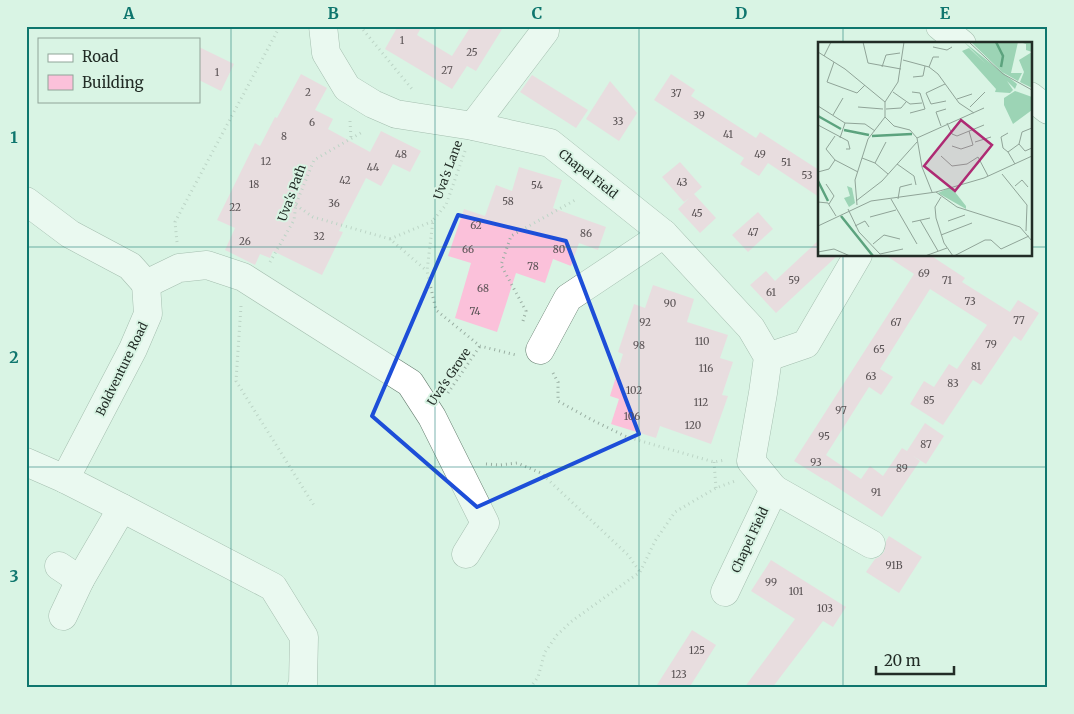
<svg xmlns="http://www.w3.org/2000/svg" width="1074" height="714" font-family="Merriweather,serif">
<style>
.building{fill:#fbc1da}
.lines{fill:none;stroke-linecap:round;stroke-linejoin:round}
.minor-casing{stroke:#667e70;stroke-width:29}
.path{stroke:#99aea2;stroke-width:3;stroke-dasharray:1 4;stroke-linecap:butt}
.minor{stroke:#fff;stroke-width:28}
.marked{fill:none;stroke:#1d4ed8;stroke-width:4;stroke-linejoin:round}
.grid{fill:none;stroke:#0f766e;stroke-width:1;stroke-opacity:0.55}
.labels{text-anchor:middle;stroke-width:4;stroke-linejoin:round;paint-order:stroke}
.number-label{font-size:10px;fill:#585153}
.street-label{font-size:12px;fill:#222c26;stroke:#d9f4e4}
.inset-river{fill:none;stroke:#5ca37e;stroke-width:2.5}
.inset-road{fill:none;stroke:#90a498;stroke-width:1}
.view{fill:#ae2a73;fill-opacity:0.15;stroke:#ae2a73;stroke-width:2.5}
.inset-edge{fill:none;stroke:#222c26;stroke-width:2.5}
.neatline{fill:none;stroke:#0f766e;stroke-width:2}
.grid-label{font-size:16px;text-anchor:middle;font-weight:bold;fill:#0f766e}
</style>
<rect width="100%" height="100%" fill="#d9f4e4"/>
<g class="building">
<path d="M398 26H422L417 35 452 56 471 26H504L476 71 467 66 452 89 385 49Z"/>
<path d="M199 47 234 64 221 91 199 80Z"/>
<path d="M301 74 327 88 315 110 333 119 328 129 370 152 381 131 421 151 410 172 393 164 381 186 366 178 339 231 343 232 322 275 273 251 270 258 260 254 255 265 225 250 235 228 217 220 255 143 260 146 275 117 277 118Z"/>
<path d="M671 74 695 90 691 96 756 138 760 132 819 170V197L768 163 759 176 740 164 744 158 654 100Z"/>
<path d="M532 75 588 110 576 128 520 92Z"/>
<path d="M610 81 637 113 619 141 586 119Z"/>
<path d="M680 162 702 187 694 194 716 218 700 233 678 209 689 198 684 202 662 177Z"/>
<path d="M519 167 562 180 553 208 606 227 598 250 579 243 571 266 553 259 545 283 516 273 497 332 455 318 471 263 448 256 464 209 485 216 496 185 512 191Z"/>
<path d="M758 212 773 229 748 252 732 235Z"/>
<path d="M819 240V255H838L776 313 750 285 766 271 775 281Z"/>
<path d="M885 255H930L965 278 962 282 1010 312 1018 300 1039 313 1021 341 1014 336 981 385 973 380 943 425 910 404 924 381 934 387 949 364 957 369 987 325 930 289 880 369 893 377 881 395 869 387 826 455 861 479 870 466 883 476 902 448 907 451 925 423 944 436 926 464 913 456 920 461 882 517 826 480V481L794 461 914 274Z"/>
<path d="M653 285 694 299 687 322 728 335 720 358 733 362 722 395 728 396 711 444 660 426 656 438 611 424 619 399 610 396 623 354 618 352 634 304 645 308Z"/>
<path d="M889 536 922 557 899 593 866 572 875 559 879 557 884 552 886 541Z"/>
<path d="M771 560 846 607 833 627 823 621 772 688H744L795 619 751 591Z"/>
<path d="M692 630 716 645 689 688H655Z"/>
</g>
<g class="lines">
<defs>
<g id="minor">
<path d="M323 26 326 53 347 88 373 104 396 114 473 126 550 143 664 234 751 328 768 357 763 393 751 461 774 489 725 592"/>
<path d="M940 26 962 44"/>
<path d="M1030 96 1048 110"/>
<path d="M473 126 545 31"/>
<path d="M26 201 70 234 130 266 146 284"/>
<path d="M146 284 179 268 207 265 243 277 410 383 432 417 485 523 466 554"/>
<path d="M540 350 568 298 664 234"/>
<path d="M768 357 806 344 858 255"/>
<path d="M26 462 65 479 122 508 273 587 304 637 303 684 301 688"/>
<path d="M65 479 133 349 148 314 146 284"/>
<path d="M774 489 871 544"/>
<path d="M59 566 80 580"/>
<path d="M63 616 80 580 122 508"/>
</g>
</defs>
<use href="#minor" class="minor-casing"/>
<g class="path">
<path d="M360 26 412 89"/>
<path d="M350 121 351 138"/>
<path d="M465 151 446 205 433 220 427 271 436 310 480 346 516 355"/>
<path d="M296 205 313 217 390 239 427 271"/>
<path d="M390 239 433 221"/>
<path d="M177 242 175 222 280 26"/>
<path d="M270 262 294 220 296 204 314 160 364 131"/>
<path d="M241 306 236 381 315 507"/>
<path d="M523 321 526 311 501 265 511 236 577 199"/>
<path d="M553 373 558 382V401L592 420 627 437 714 462 725 460"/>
<path d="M448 393 480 346"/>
<path d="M714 462 716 488"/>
<path d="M486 464 500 465 517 463 541 473 628 555 640 572"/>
<path d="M530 688 538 677 545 652 557 635 572 621 640 572 655 541 675 512 716 488 735 481"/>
</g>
<use href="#minor" class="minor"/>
</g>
<path d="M0 0H1074V714H0ZM458 215 566 241 639 434 477 507 372 416Z" fill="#d9f4e4" fill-opacity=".55" fill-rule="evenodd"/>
<path class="marked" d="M458 215 566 241 639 434 477 507 372 416Z"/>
<path class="grid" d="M231 26V688M435 26V688M639 26V688M843 26V44M26 247H819M1030 247H1048M843 255V688M26 467H1048"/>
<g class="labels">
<g class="number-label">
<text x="402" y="44">1</text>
<text x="472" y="56">25</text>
<text x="447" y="74">27</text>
<text x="217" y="76">1</text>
<text x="308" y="96">2</text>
<text x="676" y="97">37</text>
<text x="699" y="119">39</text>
<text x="618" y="125">33</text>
<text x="312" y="126">6</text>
<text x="728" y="138">41</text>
<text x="284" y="140">8</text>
<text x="401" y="158">48</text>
<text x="760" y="158">49</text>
<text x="266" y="165">12</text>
<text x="786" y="166">51</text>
<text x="373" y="171">44</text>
<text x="807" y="179">53</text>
<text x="345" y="184">42</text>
<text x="682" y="186">43</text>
<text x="254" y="188">18</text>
<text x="537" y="189">54</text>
<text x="508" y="205">58</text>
<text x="334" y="207">36</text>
<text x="235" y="211">22</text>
<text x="697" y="217">45</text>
<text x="476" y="229">62</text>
<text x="753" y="236">47</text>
<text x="586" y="237">86</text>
<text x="319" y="240">32</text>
<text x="245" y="245">26</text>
<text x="468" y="253">66</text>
<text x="559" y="253">80</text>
<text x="533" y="270">78</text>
<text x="924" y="277">69</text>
<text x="794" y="284">59</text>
<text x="947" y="284">71</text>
<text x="483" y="292">68</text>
<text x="771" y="296">61</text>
<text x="970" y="305">73</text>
<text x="670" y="307">90</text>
<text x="475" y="315">74</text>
<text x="1019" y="324">77</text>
<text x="645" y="326">92</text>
<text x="896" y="326">67</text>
<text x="702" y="345">110</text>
<text x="991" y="348">79</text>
<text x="639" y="349">98</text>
<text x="879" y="353">65</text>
<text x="976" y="370">81</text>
<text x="706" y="372">116</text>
<text x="871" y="380">63</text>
<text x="953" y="387">83</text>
<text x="634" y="394">102</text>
<text x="929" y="404">85</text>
<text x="701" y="406">112</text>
<text x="841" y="414">97</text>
<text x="632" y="420">106</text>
<text x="693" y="429">120</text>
<text x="824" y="440">95</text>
<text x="926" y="448">87</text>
<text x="816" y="466">93</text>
<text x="902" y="472">89</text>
<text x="876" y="496">91</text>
<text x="894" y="569">91B</text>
<text x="771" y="586">99</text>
<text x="796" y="595">101</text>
<text x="825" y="612">103</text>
<text x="697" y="654">125</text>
<text x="679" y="678">123</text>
</g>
<g class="street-label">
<text transform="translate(448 170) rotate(-70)" y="4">Uva's Lane</text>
<text transform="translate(588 174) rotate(38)" y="4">Chapel Field</text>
<text transform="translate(292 193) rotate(-70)" y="4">Uva's Path</text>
<text transform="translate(122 369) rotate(-64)" y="4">Boldventure Road</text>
<text transform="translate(449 377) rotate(-56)" y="4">Uva's Grove</text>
<text transform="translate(750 540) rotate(-65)" y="4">Chapel Field</text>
</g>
</g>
<g transform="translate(818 42)">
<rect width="214" height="214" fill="#d9f4e4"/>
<path d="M146 0 199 42 197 47 189 39 195 48 192 51 177 50 178 47 144 9 151 6 167 21ZM153 0H200L193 31H204L200 39 184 30ZM202 0H214V46L202 40 206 30 201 18 214 10 208 8V2ZM197 49 214 55V68L195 82 186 63V56ZM29 144 34 146 37 161 31 165 26 156 32 154ZM133 145 148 164V167L120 151Z" fill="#9cd4b5"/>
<path class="inset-river" d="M178 0 185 14 183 25M0 74 23 87M26 88 51 93M54 94 94 92M0 139 10 159M23 174 55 214"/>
<path class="inset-road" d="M45 0 50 21 83 27M151 0 185 32 214 48M115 5 129 8 134 5M0 10 27 27 67 60M6 14 13 0M85 18 111 25 120 32 141 61 156 71M16 20 9 40 39 51 47 43M64 25 68 13 82 11M111 25 115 15H121M95 35 105 34 107 24M127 42 108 51 113 62 128 59M75 50 92 62 104 61M139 57 154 52M0 64 27 81 47 82 57 89M40 65 65 67M152 65 167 50M68 67 83 66 88 60M92 71 107 67 102 51 94 50M15 73 25 56M67 75 76 84 92 88 99 96 104 125 114 150M129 81 134 92 139 94 166 83M0 83 30 99 32 107H28M123 84 118 70 128 67M190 91 183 95 185 106 190 110M22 96 27 81M99 96 166 66M157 100 173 95M201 102 207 109 214 106M134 104 143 107 155 103 151 89M8 107 17 118 40 130M8 107 17 94M123 114 134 124 149 122 160 115 170 134M44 116 57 121 70 132M57 121 68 100M79 122 96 134 98 143M197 122 190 110 201 102 204 90 214 86M0 130 11 127 17 118M184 132 209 163 208 189M8 142 16 154 11 162M197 144 204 138 210 145M118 150 139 165 202 185 214 199M118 150 166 136 214 114M123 155 117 165 118 176 126 201 135 214M73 157 99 202M80 157 82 145 94 142M38 159 64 139 99 100M0 160 10 161 18 174M39 163 37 138 50 97 67 75V60L80 40 86 0M30 167 41 190 62 212 85 207M52 175 78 168M102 178 120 209M130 179 147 173M94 180 112 176M0 184 53 159 118 150M37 184 47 179 51 185M123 193 154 181M55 202 66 193 82 197M0 210 16 207 32 214M107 214 129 206M136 214 167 198H173L183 207 211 194"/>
<path class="view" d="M143 78 174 103 137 149 106 124Z"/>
<rect width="214" height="214" class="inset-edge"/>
</g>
<rect width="1074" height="714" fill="none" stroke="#d9f4e4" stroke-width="55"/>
<rect x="38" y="38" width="162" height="65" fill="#d9f4e4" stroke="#90a498"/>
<rect x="48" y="54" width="25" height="8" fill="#ffffff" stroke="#90a498"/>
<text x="82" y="62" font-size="15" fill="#222c26">Road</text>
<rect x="48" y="75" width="25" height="15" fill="#fbc1da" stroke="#90a498"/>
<text x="82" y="88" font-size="15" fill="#222c26">Building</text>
<path d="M876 666v8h78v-8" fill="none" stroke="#222c26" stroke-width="2.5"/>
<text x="884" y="666" font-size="15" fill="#222c26" stroke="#d9f4e4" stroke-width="4" paint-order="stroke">20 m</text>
<rect x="28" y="28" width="1018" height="658" class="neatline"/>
<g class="grid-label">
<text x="129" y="19">A</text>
<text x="333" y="19">B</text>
<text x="537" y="19">C</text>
<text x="741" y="19">D</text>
<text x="945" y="19">E</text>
<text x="14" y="143">1</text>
<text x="14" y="363">2</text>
<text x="14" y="582">3</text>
</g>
</svg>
